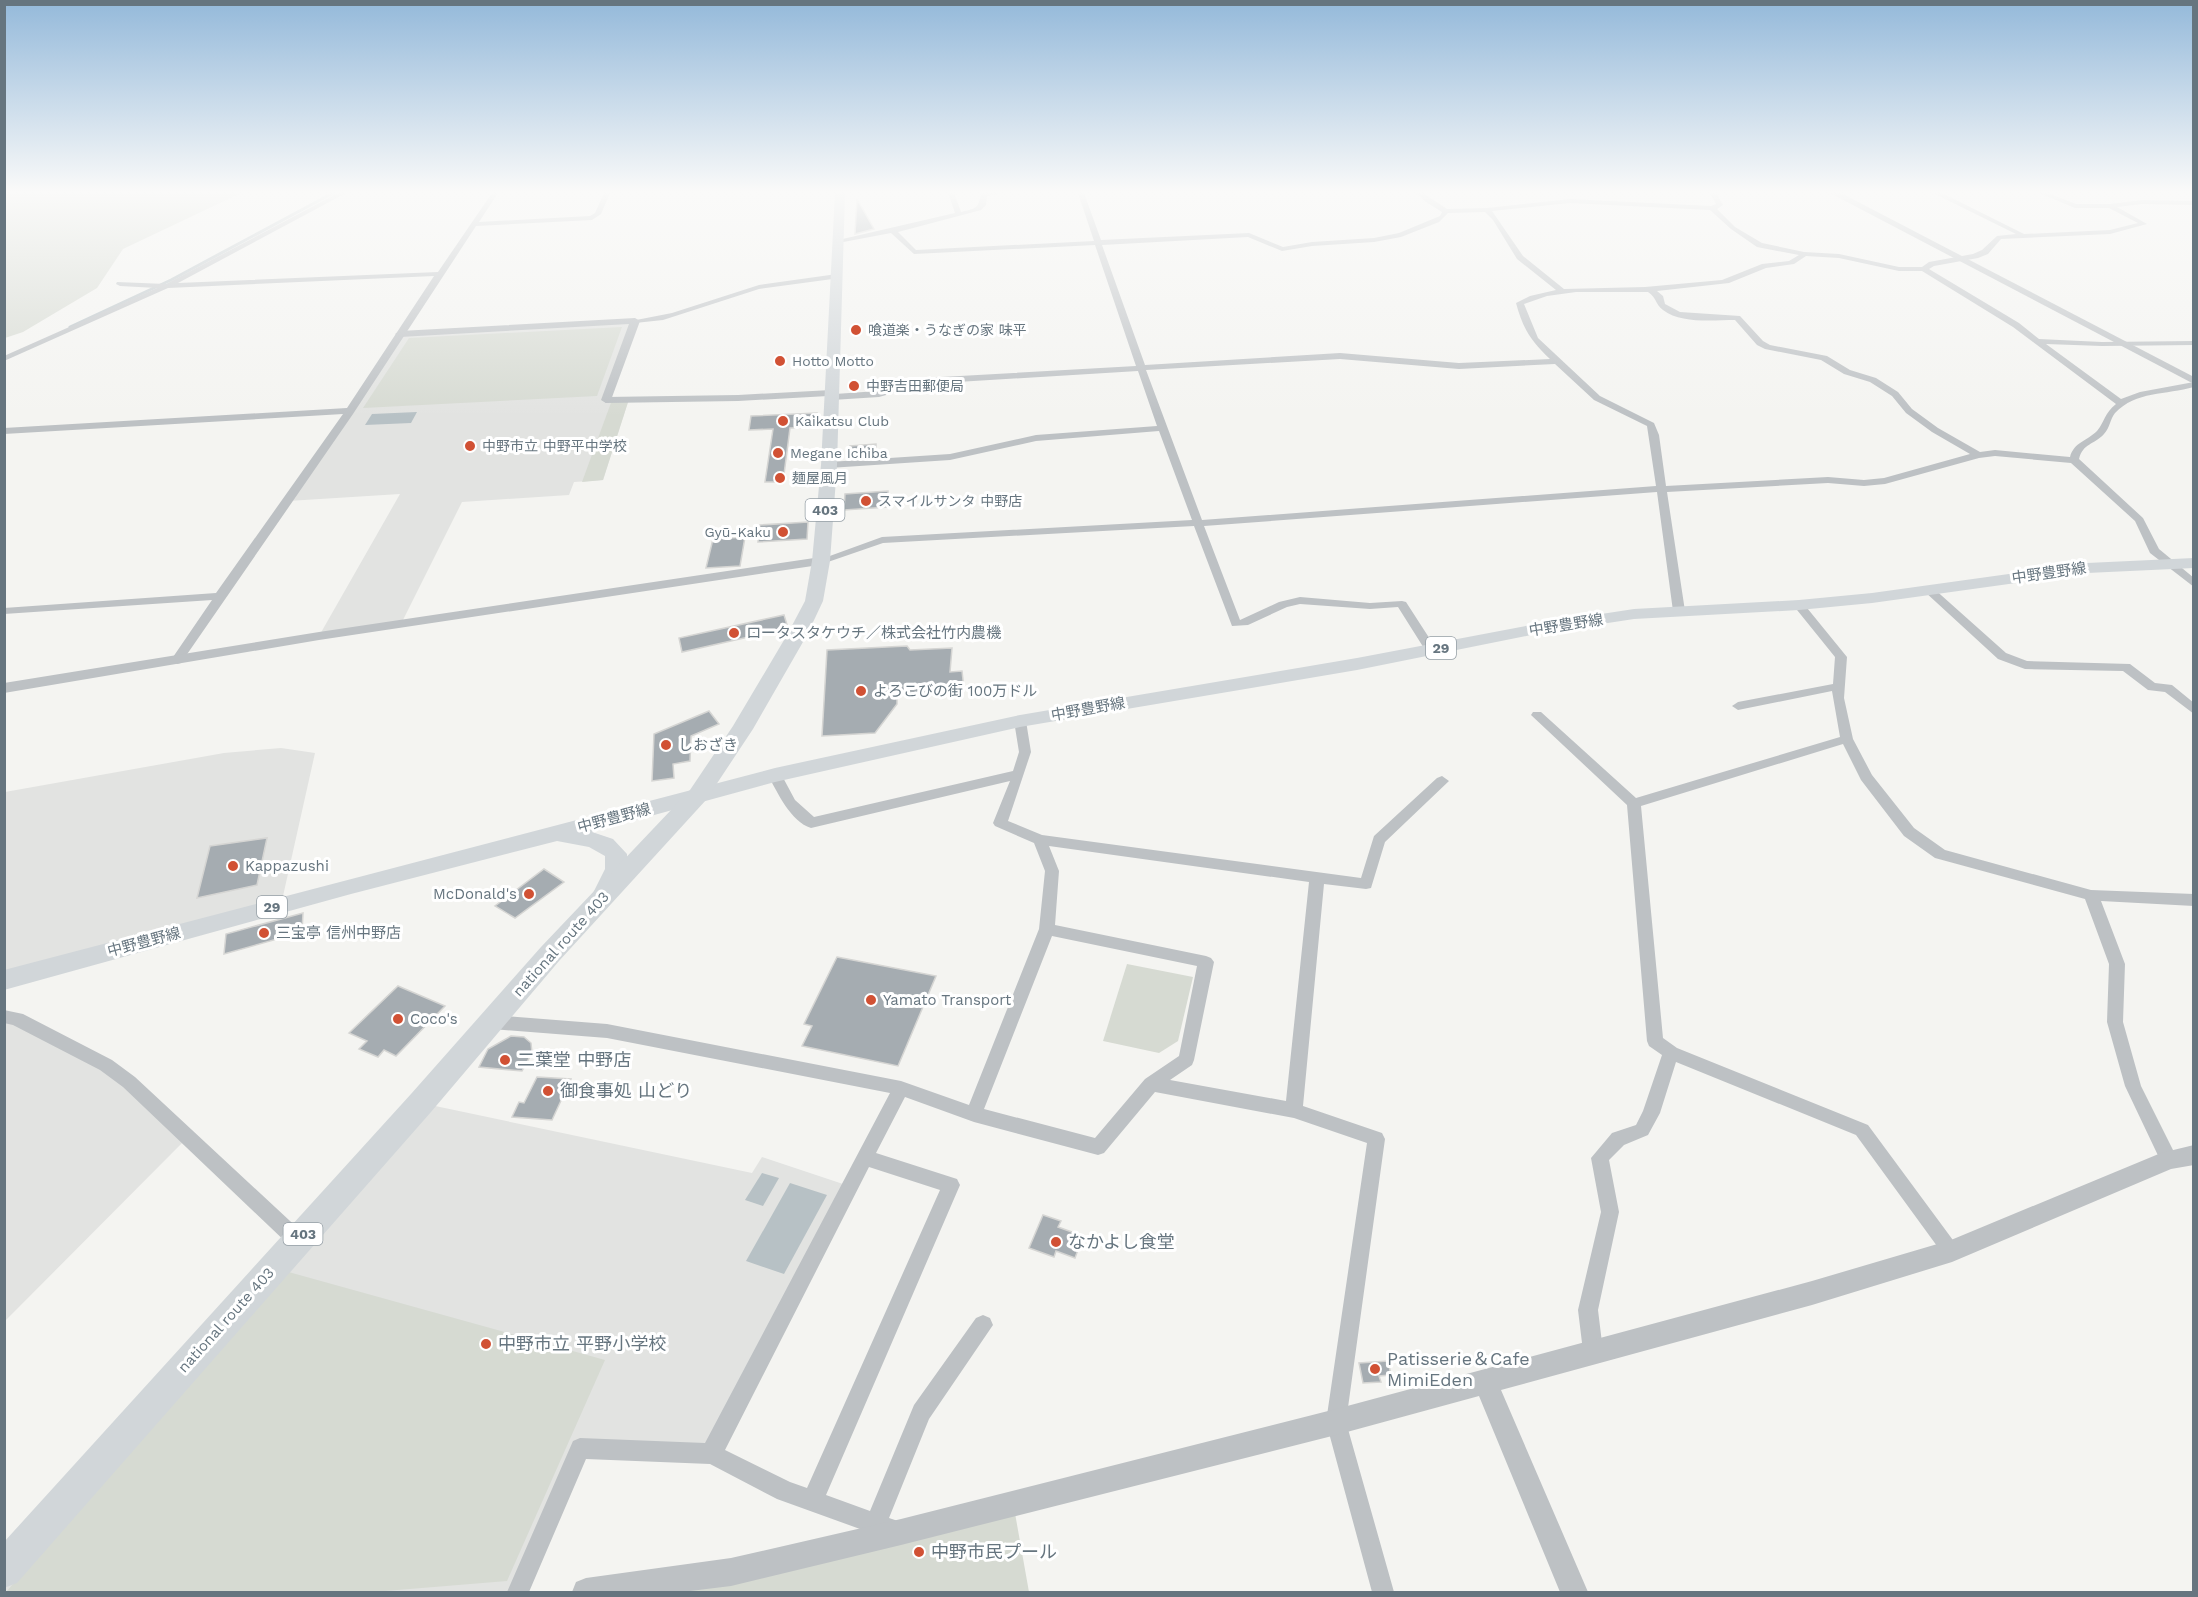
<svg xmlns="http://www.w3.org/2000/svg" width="2198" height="1597" font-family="'Work Sans','Noto Sans JP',sans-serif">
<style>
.built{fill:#e2e3e1}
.green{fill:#d6dad2}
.water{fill:#b7c1c5}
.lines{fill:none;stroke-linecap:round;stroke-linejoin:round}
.stream{stroke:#b7c1c5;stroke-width:3}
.building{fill:#a5acb1;stroke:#d5d5d3;stroke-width:1.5}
.minor{fill:#bdc1c4;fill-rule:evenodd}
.tertiary{fill:#bdc1c4;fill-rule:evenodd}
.primary{fill:#d1d6d9;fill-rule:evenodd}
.trunk{fill:#d1d6d9;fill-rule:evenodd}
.poi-dot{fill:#d15134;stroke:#fff;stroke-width:2}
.labels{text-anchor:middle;stroke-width:6;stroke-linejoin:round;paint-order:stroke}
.far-poi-label{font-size:14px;fill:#66757f;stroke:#fff;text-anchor:start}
.shield{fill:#fff;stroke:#949ea5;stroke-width:1.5}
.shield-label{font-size:14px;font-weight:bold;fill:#66757f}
.street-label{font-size:15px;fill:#66757f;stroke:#fff}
.poi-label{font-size:15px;fill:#66757f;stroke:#fff;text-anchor:start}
.near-poi-label{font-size:18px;fill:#66757f;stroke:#fff;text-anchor:start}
</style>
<rect width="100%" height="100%" fill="#f4f4f1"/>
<g class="built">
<path d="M635 321 606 399H629L603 480 574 482 569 495 462 502 401 624 319 636 400 494 288 501 400 334Z"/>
<path d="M281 748 315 753 281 905 5 980V792L224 753Z"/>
<path d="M5 1016 106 1065 188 1137 5 1321Z"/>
<path d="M421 1103 752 1173 762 1157 849 1186 711 1454 580 1448 518 1592H5L4 1557Z"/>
</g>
<g class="green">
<path d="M5 193H241L123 249 97 288 23 332 5 338Z"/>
<path d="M622 327 597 396 363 408 409 338Z"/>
<path d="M629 399 603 480 582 482 612 400Z"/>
<path d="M1127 964 1193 977 1178 1041 1159 1053 1103 1041Z"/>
<path d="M285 1271 605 1360 507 1581 373 1592H6Z"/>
<path d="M1013 1502 1029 1592H587L731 1572Z"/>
</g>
<g class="water">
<path d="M417 412 411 423 365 425 372 414Z"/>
<path d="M762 1173 779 1178 763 1206 745 1200Z"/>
<path d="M790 1183 827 1195 784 1274 746 1261Z"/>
</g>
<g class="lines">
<path class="stream" d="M70 327 171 280 333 193"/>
</g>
<g class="building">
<path d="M857 199 874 229 855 234Z"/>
<path d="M817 413 815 427 790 428 783 482H765L773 429 749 430 751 416Z"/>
<path d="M876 444V457L850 458V446Z"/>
<path d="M888 491V507L844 510 845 494Z"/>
<path d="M808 522 807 539 758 542 760 525Z"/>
<path d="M745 537 740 566 706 568 713 539Z"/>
<path d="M784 615 788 628 682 652 679 638Z"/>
<path d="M907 646 910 650 952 648 950 672 962 671 964 689 897 695V704L875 733 822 736 827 650Z"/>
<path d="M709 711 719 724 691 736 690 761 673 764 674 778 652 781 654 734Z"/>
<path d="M267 838 257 885 197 898 210 846Z"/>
<path d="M544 869 564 882 515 918 495 906Z"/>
<path d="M303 913 302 932 224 954 226 934Z"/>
<path d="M837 957 936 976 898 1066 802 1046 812 1026 804 1024Z"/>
<path d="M398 986 445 1006 396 1056 384 1050 378 1057 359 1049 367 1041 349 1033Z"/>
<path d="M511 1036 524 1037 531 1043 532 1053 522 1071 479 1067 488 1049Z"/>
<path d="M537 1077 571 1079 552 1120 512 1117 519 1102 524 1103Z"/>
<path d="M1043 1215 1061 1221 1058 1227 1083 1236 1075 1258 1056 1251 1054 1257 1029 1248Z"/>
<path d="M1388 1361 1391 1375 1379 1376 1381 1382 1363 1383 1359 1363Z"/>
</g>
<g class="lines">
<g class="minor">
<path d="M338 193H346L178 283 438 272 492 193H498L479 222 590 216 595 213 604 193H610L601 214 592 220 476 226 353 414 181 663 177 664 171 660 212 600 4 614V608L216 593 343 414 4 434V428L347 408 434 276 168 288 4 361V356L157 288 120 286 116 284 117 282 166 284Z"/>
<path d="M948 193H954L961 212C977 208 978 209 981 193H1003L987 196 986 205 981 210 898 232 916 250 1094 241 1078 193H1084L1101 240 1249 233 1283 247 1312 242 1374 238 1399 233 1440 216 1442 212 1426 202 1416 193H1423L1447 209 1487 208 1570 199 1711 206 1716 204 1710 193H1716L1723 205 1717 209 1735 227 1762 243 1804 252 1839 254 1899 267H1922L1929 262 1973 254 1982 250 1997 236 2016 234 1933 193H1942L2024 234 2110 230 2138 223 2109 208H2075L2039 193H2048L2076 204H2110L2142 200 2194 201V205L2142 204 2117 207 2147 224 2110 234 2001 239 1988 254 1978 258 1934 266 1929 269 2019 323 2039 339 2102 342 2194 341V345L2102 346 2046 344 2121 399 2140 392 2194 382V387C2166 395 2136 391 2115 413 2110 419 2110 428 2104 434 2094 445 2083 443 2079 459L2143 518 2159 549 2194 578V587L2150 553 2135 521 2071 463 1995 456 1979 458 1885 484 1864 486 1828 483 1667 492 1685 611 1679 614 1673 611 1657 492 1204 526 1240 620 1279 602 1300 597 1370 603 1402 601 1406 602 1437 650 1431 654 1427 653 1398 607 1370 609 1300 604 1287 607 1248 625 1232 626 1194 526 883 543 825 563H817L816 561 882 537 1192 520 1159 431 1036 441 950 460 829 468 824 465 829 462 950 454 1036 435 1157 426 1138 371 925 384 879 397 832 400 829 399 828 396 738 401 606 403 602 400 606 397 738 395 831 390 834 391 835 394 878 391 924 378 1136 366 1095 245 914 254 891 233 838 243 834 241 955 213ZM1570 203 1710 210 1731 229 1757 247 1799 255 1789 261 1762 264 1722 280 1645 287 1564 289 1523 256 1492 211ZM1485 212 1493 220 1517 259 1556 290 1530 296 1516 303C1523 329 1531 341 1550 359L1459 363 1340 353 1145 365 1102 245 1248 237 1282 251 1312 246 1374 242 1401 237 1439 222 1448 213ZM1806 256 1839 258 1899 271H1922L2013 327 2116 404C2104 414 2105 421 2097 431 2087 441 2074 442 2070 457L1995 450 1980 452 1938 428 1912 409 1898 392 1876 378 1850 370 1827 356 1770 345 1763 341 1740 316 1680 312 1665 304 1663 296 1657 291 1729 283 1766 268 1794 264ZM1576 292H1648C1657 298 1655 304 1663 310 1681 324 1713 320 1735 320L1757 345 1765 349 1821 360 1844 374 1870 382 1892 396 1906 413 1932 432 1970 454 1884 478 1864 480 1828 477 1666 486 1659 435 1654 423 1600 396 1538 338 1524 304 1547 296ZM1340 359 1459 369 1555 364 1594 400 1647 426 1656 486 1202 520 1146 370Z"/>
<path d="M837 274H840V278L759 289 663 320 635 323 631 321 672 313 759 285Z"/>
<path d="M1928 586 1932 587 2006 653 2027 661 2130 664 2155 683 2172 685 2194 703V714L2165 692 2148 690 2123 671 2025 669 1998 659 1924 591 1922 589Z"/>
<path d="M1799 602 1803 603 1847 657 1844 698 1853 739 1872 775 1914 828 1945 850 2091 890 2194 894V906L2101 901 2125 964 2123 1022 2141 1086 2178 1160 2175 1166 2169 1168 2163 1166 2125 1086 2107 1022 2109 964 2085 899 1935 858 1904 836 1861 780 1843 744 1641 806 1663 1038 1677 1048 1868 1125 1961 1251 1959 1257 1952 1260 1945 1257 1856 1135 1676 1062 1660 1113 1648 1135 1624 1145 1609 1160 1619 1212 1598 1310 1603 1351 1600 1358 1593 1361 1586 1358 1583 1351 1578 1310 1601 1212 1591 1158 1612 1133 1636 1125 1643 1111 1662 1055 1649 1046 1647 1041 1627 805 1531 715 1533 712H1541L1636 798 1840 737 1832 691 1738 710 1732 706 1738 702 1833 684 1835 657 1793 605Z"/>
<path d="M1020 717 1026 721 1031 752 1008 821 1042 835 1361 878 1374 836 1437 778 1442 776 1449 781 1385 842 1371 888 1366 889 1324 884 1303 1106 1382 1133 1385 1139 1346 1422 1394 1592H1372L1326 1422 1367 1143 1294 1118 1155 1092 1104 1153 1098 1155 974 1122 905 1097 876 1153 957 1179 960 1185 826 1495 870 1511 914 1405 976 1318 983 1315 990 1318 993 1325 929 1419 889 1518 904 1523 907 1531 904 1539 896 1542 777 1499 710 1464 586 1459 529 1592H507L573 1441 580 1438 705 1443 890 1093 607 1038 492 1029 486 1027 484 1022 486 1017 492 1015 607 1024 901 1081 969 1105 1039 929 1045 871 1034 843 995 826 993 823 1010 781 811 828C791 822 777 792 768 775L770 772H780L795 800 814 817 1013 771 1019 752 1014 721ZM1049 846 1309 882 1286 1101 1170 1080 1192 1065 1194 1060 1214 962 1211 958 1206 956 1055 925 1059 871ZM1052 936 1197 966 1179 1056 1145 1079 1095 1138 984 1109ZM869 1167 940 1190 807 1488 790 1482 725 1450Z"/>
<path d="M4 1010 23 1014 112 1060 135 1077 304 1234 306 1240 304 1246 297 1249 290 1246 123 1087 100 1070 13 1025 4 1023Z"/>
</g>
<g class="tertiary">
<path d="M1830 193H1841L2194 377V384Z"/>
<path d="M635 318 640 321 611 400 606 403 601 400 629 324 400 337 395 334 400 331Z"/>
<path d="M821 557 828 561 826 564 319 640 4 693V683L319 632Z"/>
<path d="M2194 1145V1165L2171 1169 1952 1262 1812 1305 1501 1390 1588 1592H1560L1479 1396 1336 1435 901 1545 731 1586 682 1592H572L576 1582 586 1578 731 1558 901 1519 1336 1409 1812 1281 1951 1240 2161 1153Z"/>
</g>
<path class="primary" d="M2194 558V568L2087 573 1872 603 1799 610 1634 619 1536 634 1357 670 1020 727 775 782 592 832 613 839 627 854V869L612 899 604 902 596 899 593 893 605 869V856L589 847 557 841 351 894 4 990V970L775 768 1020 715 1357 658 1536 624 1634 609 1799 600 1872 593 2087 563Z"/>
<path class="trunk" d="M835 193H845L837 465 830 561 823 601 807 635 753 729 706 800 559 961 431 1112 17 1583 4 1588V1542L411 1094 541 947 690 790 733 726 787 635 805 601 812 561 821 465Z"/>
</g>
<linearGradient id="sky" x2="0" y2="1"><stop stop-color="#94b9da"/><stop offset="0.46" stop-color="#fafaf9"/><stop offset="1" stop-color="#fafaf9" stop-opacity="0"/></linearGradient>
<rect width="2198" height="417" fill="url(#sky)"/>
<g class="poi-dot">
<circle cx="856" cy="330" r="6"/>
<circle cx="780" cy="361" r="6"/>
<circle cx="854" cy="386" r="6"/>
<circle cx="783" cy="421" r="6"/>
<circle cx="470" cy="446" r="6"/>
<circle cx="778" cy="453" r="6"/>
<circle cx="780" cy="478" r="6"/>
<circle cx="866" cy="501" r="6"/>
<circle cx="783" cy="532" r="6"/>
<circle cx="734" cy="633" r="6"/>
<circle cx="861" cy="691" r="6"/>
<circle cx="666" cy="745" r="6"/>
<circle cx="233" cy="866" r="6"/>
<circle cx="529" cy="894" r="6"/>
<circle cx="264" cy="933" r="6"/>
<circle cx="871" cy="1000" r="6"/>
<circle cx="398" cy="1019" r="6"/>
<circle cx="505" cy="1060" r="6"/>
<circle cx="548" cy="1091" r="6"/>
<circle cx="1056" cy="1242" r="6"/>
<circle cx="486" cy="1344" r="6"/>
<circle cx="1375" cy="1369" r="6"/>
<circle cx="919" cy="1552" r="6"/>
</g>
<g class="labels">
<g class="far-poi-label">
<text x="868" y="335">喰道楽・うなぎの家 味平</text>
<text x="792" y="366">Hotto Motto</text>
<text x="866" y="391">中野吉田郵便局</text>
<text x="795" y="426">Kaikatsu Club</text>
<text x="482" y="451">中野市立 中野平中学校</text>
<text x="790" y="458">Megane Ichiba</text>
<text x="792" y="483">麺屋風月</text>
<text x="878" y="506">スマイルサンタ 中野店</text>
<text x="771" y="537" text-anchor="end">Gyū-Kaku</text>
</g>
<g class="shield">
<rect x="805.5" y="499" width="39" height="22" rx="4.5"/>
<rect x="1426" y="637" width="30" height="22" rx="4.5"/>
<rect x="257" y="896" width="30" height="22" rx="4.5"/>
<rect x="283.5" y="1223" width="39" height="22" rx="4.5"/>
</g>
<g class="shield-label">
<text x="825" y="515">403</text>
<text x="1441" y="653">29</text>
<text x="272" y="912">29</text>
<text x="303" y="1239">403</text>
</g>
<g class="street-label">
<text transform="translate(2049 573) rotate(-8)" y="5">中野豊野線</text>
<text transform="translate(1566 625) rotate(-9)" y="5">中野豊野線</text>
<text transform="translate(1088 709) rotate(-10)" y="5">中野豊野線</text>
<text transform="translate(614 818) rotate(-15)" y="5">中野豊野線</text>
<text transform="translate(144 942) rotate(-15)" y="5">中野豊野線</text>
<text transform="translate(561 944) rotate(-48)" y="5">national route 403</text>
<text transform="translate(226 1320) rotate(-48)" y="5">national route 403</text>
</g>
<g class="poi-label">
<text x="746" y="638">ロータスタケウチ／株式会社竹内農機</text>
<text x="873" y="696">よろこびの街 100万ドル</text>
<text x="678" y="750">しおざき</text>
<text x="245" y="871">Kappazushi</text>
<text x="517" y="899" text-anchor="end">McDonald's</text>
<text x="276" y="938">三宝亭 信州中野店</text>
<text x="883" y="1005">Yamato Transport</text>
<text x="410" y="1024">Coco's</text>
</g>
<g class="near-poi-label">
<text x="517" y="1066">二葉堂 中野店</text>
<text x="560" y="1097">御食事処 山どり</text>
<text x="1068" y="1248">なかよし食堂</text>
<text x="498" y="1350">中野市立 平野小学校</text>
<text x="1387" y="1365">Patisserie＆Cafe<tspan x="1387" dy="21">MimiEden</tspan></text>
<text x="931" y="1558">中野市民プール</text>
</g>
</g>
<rect width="2198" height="1597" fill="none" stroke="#66757f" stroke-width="12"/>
</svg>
